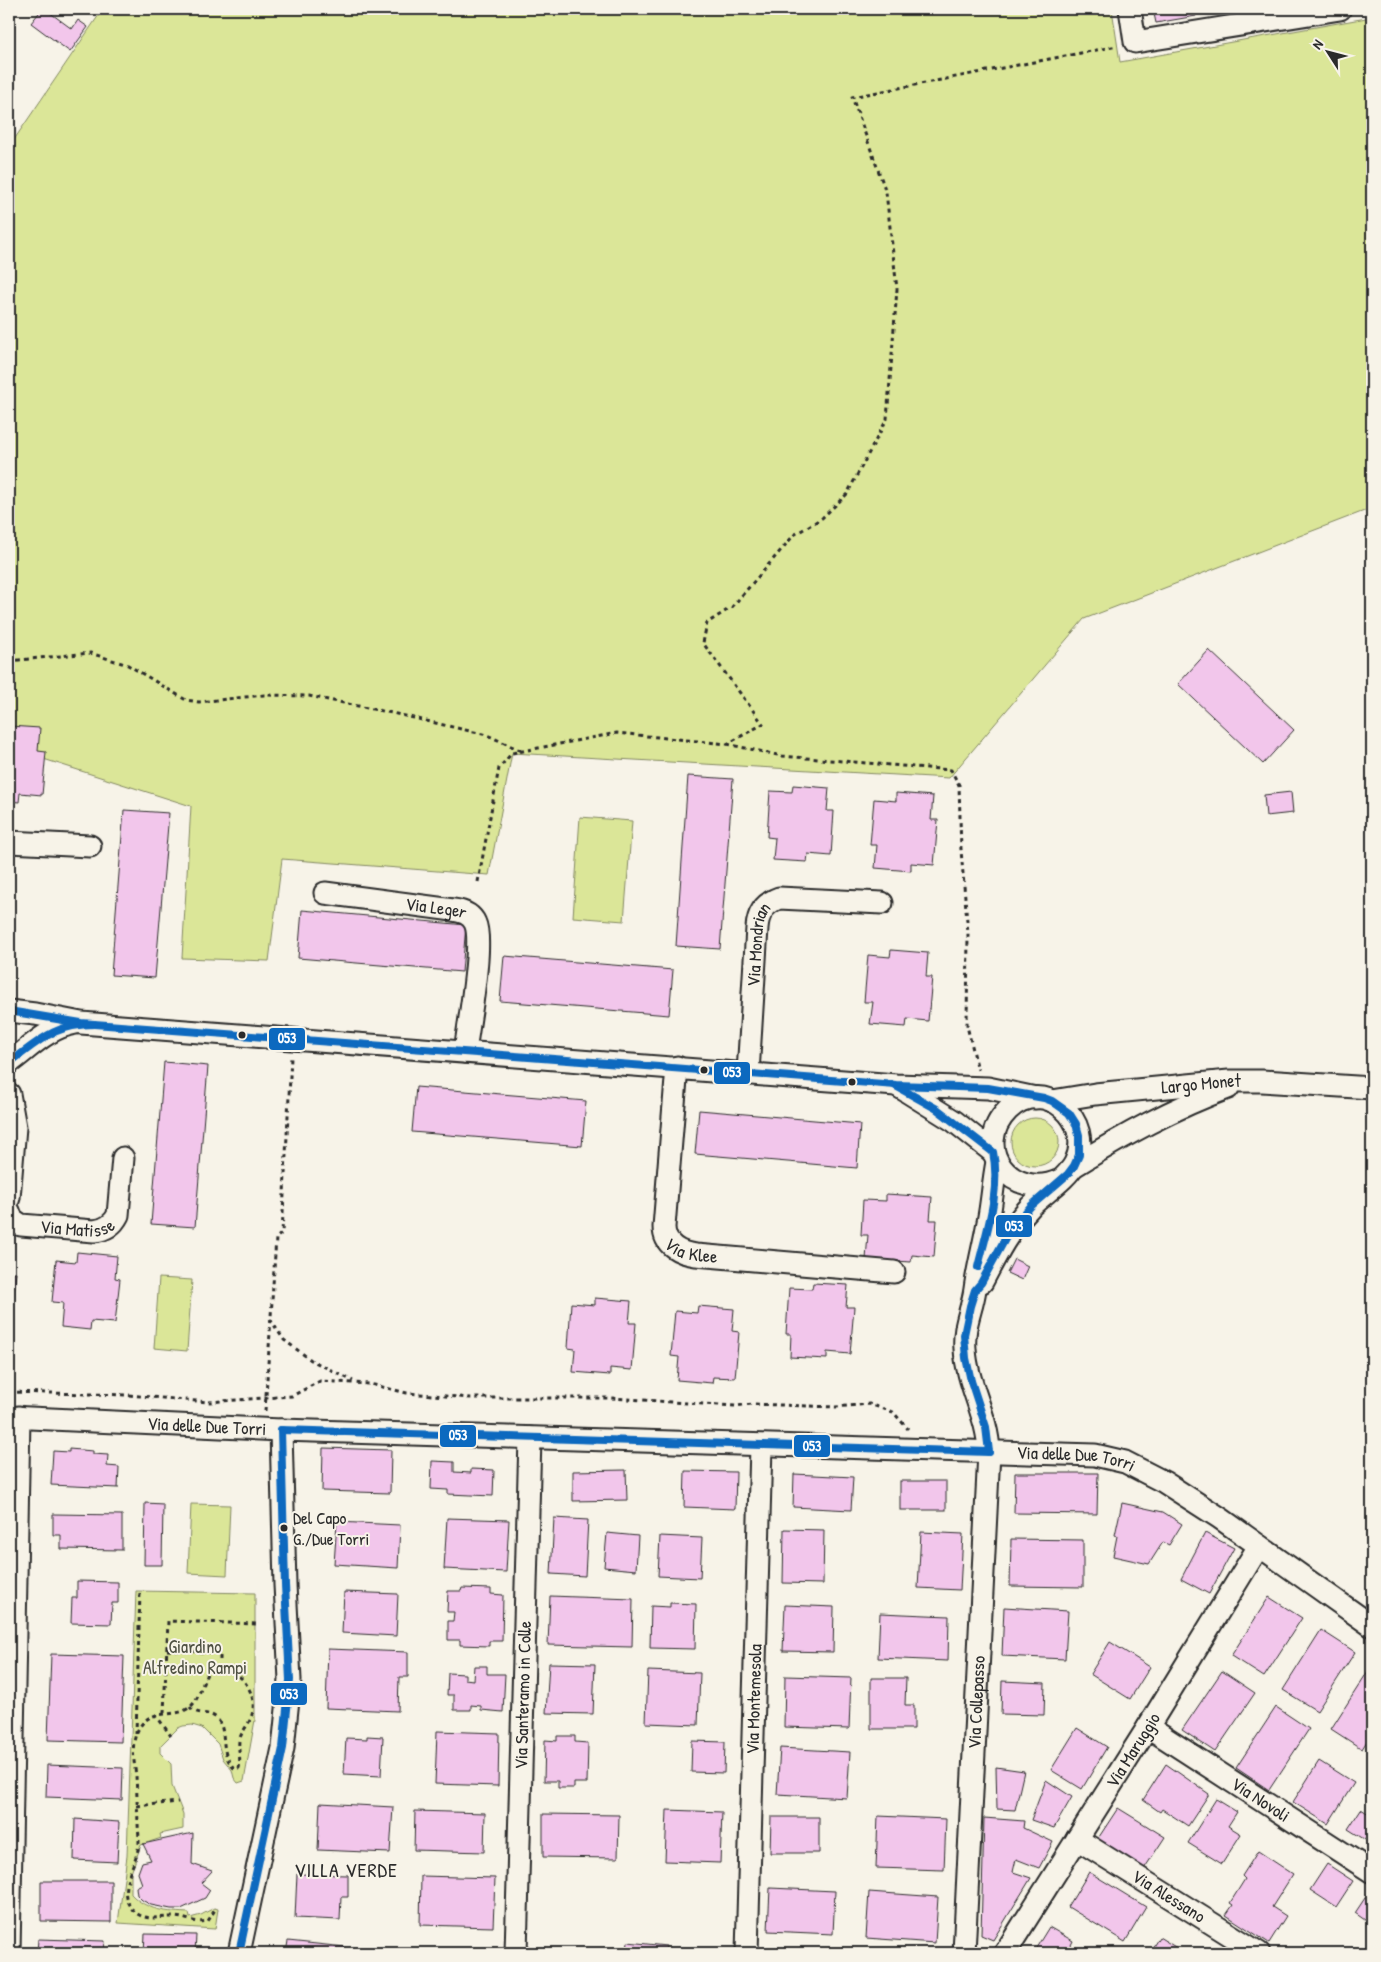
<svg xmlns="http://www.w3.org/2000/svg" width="1381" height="1962" font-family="'Patrick Hand',sans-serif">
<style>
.green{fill:#dbe698;stroke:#838862}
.building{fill:#f2c6eb;stroke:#2b2b2b}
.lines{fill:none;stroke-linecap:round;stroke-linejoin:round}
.street-casing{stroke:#2b2b2b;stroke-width:25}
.path{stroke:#2b2b2b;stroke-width:3;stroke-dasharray:4 4;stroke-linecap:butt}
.street{stroke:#f7f3e8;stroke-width:21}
.bus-1-casing{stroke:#f7f3e8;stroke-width:11}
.bus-1{stroke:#0c69bf;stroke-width:8}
.bus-dot{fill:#2b2b2b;stroke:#f7f3e8;stroke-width:2}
.labels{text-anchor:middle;stroke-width:4;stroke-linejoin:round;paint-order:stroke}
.bus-label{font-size:17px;fill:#2b2b2b;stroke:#f7f3e8;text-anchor:start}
.street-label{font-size:18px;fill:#2b2b2b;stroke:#f7f3e8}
.park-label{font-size:18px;fill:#4e5041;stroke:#f7f3e8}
.quarter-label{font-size:20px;letter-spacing:1px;fill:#2b2b2b;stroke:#f7f3e8}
.line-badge{stroke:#f7f3e8;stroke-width:2}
.badge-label{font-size:14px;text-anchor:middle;font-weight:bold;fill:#fff}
</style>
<rect width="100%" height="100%" fill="#f7f3e8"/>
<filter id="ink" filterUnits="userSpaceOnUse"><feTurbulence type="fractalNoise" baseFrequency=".02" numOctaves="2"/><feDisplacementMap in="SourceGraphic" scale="10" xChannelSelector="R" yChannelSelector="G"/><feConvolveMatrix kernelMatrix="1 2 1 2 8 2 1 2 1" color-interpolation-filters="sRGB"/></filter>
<g filter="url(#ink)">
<g class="green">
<path d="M103 9H1112L1120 62 1372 17V508L1084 619 949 778 512 753 489 875 282 859 269 961 182 958 191 806 9 748V147Z"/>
<path d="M580 817 632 821 624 921 573 917Z"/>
<circle cx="1035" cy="1142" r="24"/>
<path d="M159 1278 192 1280 187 1351 154 1348Z"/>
<path d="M191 1504 230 1505 227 1575 188 1573Z"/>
<path d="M136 1591 255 1593V1720L244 1781 238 1783 234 1778 232 1770 223 1759 218 1744 202 1728 192 1725 183 1726 178 1728 160 1746V1753L171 1764 172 1786 183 1814V1829L160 1834 161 1838 141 1845 131 1873V1894C147 1911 168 1912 189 1913L190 1918 201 1915 214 1908 218 1909 215 1929 118 1923 127 1856Z"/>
</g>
<g class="building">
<path d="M42 9H45L72 29 78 20 88 27 70 52 31 23Z"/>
<path d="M1153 9H1195L1196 16 1156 23Z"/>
<path d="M1209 650 1294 730 1263 764 1178 684Z"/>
<path d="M9 726 40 728 38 751 46 752 42 795 20 793 19 802 9 801Z"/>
<path d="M688 776 733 779 720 949 676 946Z"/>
<path d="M793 785 829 788 827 811H834L831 856 808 854 807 862 773 860 775 838 767 837 770 791 792 792Z"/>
<path d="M1291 792 1293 813 1266 816 1264 795Z"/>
<path d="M896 793 933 796 931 820H938L934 865 911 863V871L875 868 877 845H870L874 799 896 801Z"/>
<path d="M124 810 169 813 155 978 111 975Z"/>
<path d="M302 910 466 925 462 972 298 958Z"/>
<path d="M891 950 928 953 926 977H932L928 1021 907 1019 906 1027 870 1024 873 1002H864L868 955 890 957Z"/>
<path d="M504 956 673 970 669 1015 500 1001Z"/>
<path d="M164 1062 208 1066 195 1227 151 1224Z"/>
<path d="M416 1087 586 1101 582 1146 412 1132Z"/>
<path d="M699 1110 860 1124 857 1168 695 1154Z"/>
<path d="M886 1194 932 1197 930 1220H937L934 1257 912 1255 911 1262 866 1259 868 1235H861L863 1200 886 1201Z"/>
<path d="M9 1248 12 1249 10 1272H16L12 1316H9Z"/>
<path d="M77 1252 117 1256 115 1278 120 1279 115 1323 91 1321 90 1330 61 1327 63 1303 52 1302 56 1260 76 1262Z"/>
<path d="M1014 1259 1028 1266 1022 1280 1007 1273Z"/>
<path d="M813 1283 848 1285 846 1307H854L850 1354 827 1352V1359L790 1357 791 1334H786L789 1288 812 1289Z"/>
<path d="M595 1298 631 1301 629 1323H636L632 1370 610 1368V1375L573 1372 575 1349 568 1348 571 1303 595 1305Z"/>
<path d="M698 1306 734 1309 732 1331 739 1332 735 1378 713 1377 712 1383 677 1380 679 1357 671 1356 675 1311 697 1313Z"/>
<path d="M323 1448 391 1450 390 1493 322 1491Z"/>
<path d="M69 1449 93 1451V1454L108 1455 107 1466 119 1467 118 1488 51 1485 53 1451 69 1452Z"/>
<path d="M432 1461 454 1462V1472L471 1473V1469L494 1470 493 1496 448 1494V1490L431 1489Z"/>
<path d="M626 1470 627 1500 573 1501V1471Z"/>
<path d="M685 1471 736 1472 735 1509 684 1507Z"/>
<path d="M1015 1473H1098L1097 1514 1014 1513Z"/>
<path d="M794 1474 853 1477 851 1510 793 1507Z"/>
<rect x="900" y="1481" width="46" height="29"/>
<path d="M145 1503 163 1504 162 1565H144Z"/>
<path d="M1122 1503 1163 1512 1182 1524 1169 1545 1163 1542 1149 1564 1113 1556 1117 1536 1115 1535Z"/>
<path d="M53 1514 122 1515V1550L61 1549V1535H53Z"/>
<path d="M447 1518 509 1520 506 1572 444 1569Z"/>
<path d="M554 1518 588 1520 585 1576 551 1574Z"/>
<path d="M337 1522 400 1525 398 1568 334 1564Z"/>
<path d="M784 1529 824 1530 823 1584 783 1583Z"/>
<path d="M921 1532 963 1534 960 1590 918 1588Z"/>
<path d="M607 1533 638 1536 636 1570 604 1567Z"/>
<path d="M1205 1533 1234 1548 1209 1594 1181 1579Z"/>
<path d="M660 1536 702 1538 700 1578 658 1576Z"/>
<path d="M1011 1539 1083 1540V1587L1010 1586Z"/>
<path d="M77 1581 118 1582V1603H112L111 1624 71 1623 72 1598H77Z"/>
<path d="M462 1588 491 1589V1594L503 1595 502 1641H489V1646L460 1645V1640H448V1621H453L454 1612H447L448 1591H461Z"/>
<path d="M344 1592 398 1594 396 1636 342 1633Z"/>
<path d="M550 1596 633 1599 632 1647 548 1645Z"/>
<path d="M1269 1597 1302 1618 1264 1677 1231 1656Z"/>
<path d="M670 1603 696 1604 695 1649 650 1648 651 1606 670 1607Z"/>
<path d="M785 1605 834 1607 833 1652 783 1651Z"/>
<path d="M1004 1607 1068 1611 1065 1659 1002 1656Z"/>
<path d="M880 1613 949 1616 948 1661 878 1658Z"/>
<path d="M1321 1630 1355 1652 1317 1711 1283 1690Z"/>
<path d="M1110 1642 1150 1667 1130 1699 1090 1674Z"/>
<path d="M328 1649 408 1652V1677H399L398 1711 326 1708Z"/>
<path d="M51 1654 124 1656 121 1742 48 1740Z"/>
<path d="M549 1663 595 1664 593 1714 546 1713Z"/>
<path d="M1372 1665V1733L1362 1749 1331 1729Z"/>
<path d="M474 1666H487V1674H505L503 1712 481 1710V1706L471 1705V1710H454V1695H447L448 1673 465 1674V1679L473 1680Z"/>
<path d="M648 1671 700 1673 698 1725 646 1723Z"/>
<path d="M1222 1671 1255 1693 1215 1752 1182 1730Z"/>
<path d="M785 1676 851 1678 849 1729 784 1727Z"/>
<path d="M871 1678H906L905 1705H914V1729H871Z"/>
<path d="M1002 1681 1045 1683 1044 1715 1001 1714Z"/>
<path d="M1276 1707 1309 1729 1269 1790 1236 1768Z"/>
<path d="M1077 1728 1107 1747 1082 1789 1051 1770Z"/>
<path d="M437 1731 499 1733 498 1786 435 1784Z"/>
<path d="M367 1736 383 1737 381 1776 344 1774 346 1738 367 1739Z"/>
<path d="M557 1736H575V1742L588 1743 587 1783H574V1788H558V1781H544L545 1740 557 1741Z"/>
<path d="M692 1741 725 1742 724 1773 691 1772Z"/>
<path d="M780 1748 850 1752 847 1798 777 1794Z"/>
<path d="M1319 1761 1354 1783 1328 1824 1293 1802Z"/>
<path d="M1166 1764 1209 1794 1188 1826 1162 1809 1160 1812 1143 1800Z"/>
<path d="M47 1765 123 1768 122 1800 46 1797Z"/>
<path d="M996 1767 1024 1771 1015 1810 997 1809Z"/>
<path d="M1046 1780 1072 1797 1054 1828 1031 1820Z"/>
<path d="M1216 1799 1237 1812 1228 1826 1241 1834 1222 1864 1188 1843Z"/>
<path d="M320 1803 393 1807 390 1853 318 1850Z"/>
<path d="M1118 1808 1165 1837 1144 1869 1097 1840Z"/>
<path d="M1361 1809 1372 1816V1844L1348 1829Z"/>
<path d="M667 1810 722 1812 720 1863 665 1861Z"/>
<path d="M415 1811 485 1813 484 1852 414 1850Z"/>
<path d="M543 1814 619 1815 618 1858 543 1857Z"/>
<path d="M878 1816 946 1819 944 1870 876 1868Z"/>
<path d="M771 1817H819V1853H770Z"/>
<path d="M984 1818 1024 1821 1023 1828 1053 1842 1039 1868 1016 1859 1013 1872 1031 1878 993 1940 981 1935Z"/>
<path d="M75 1819 119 1822 117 1862 74 1860Z"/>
<path d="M193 1833 192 1864 212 1871 201 1883 210 1890 205 1898 181 1909H171L151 1905 142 1900 137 1895 136 1887 142 1884 138 1873 142 1862 151 1860 143 1844Z"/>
<path d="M1258 1851 1293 1874 1272 1907 1286 1916 1269 1943 1226 1915 1233 1905 1230 1903 1245 1879 1242 1876Z"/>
<path d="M1327 1864 1353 1881 1336 1907 1310 1890Z"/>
<path d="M1089 1872 1146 1907 1125 1942 1068 1907Z"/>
<path d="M297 1874 348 1875V1897H341L340 1920 295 1918Z"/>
<path d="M421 1876 495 1878 493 1927 420 1925Z"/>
<path d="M41 1881H111V1922L41 1921Z"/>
<path d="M770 1888 835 1891 833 1934 768 1931Z"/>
<path d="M1371 1889 1372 1890V1925L1355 1913Z"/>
<path d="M869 1892 938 1897 935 1943 866 1938Z"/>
<path d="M1049 1927 1073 1941 1069 1949 1077 1953H1033Z"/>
<path d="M145 1934 196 1935 195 1953H144Z"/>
<path d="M1159 1937 1185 1953H1149Z"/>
<path d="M38 1939 105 1941 104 1953H37Z"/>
<path d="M288 1941 345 1947 344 1953H286Z"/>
<path d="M628 1942 666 1946 665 1953H627Z"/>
<path d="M457 1949 493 1950V1953H457Z"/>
</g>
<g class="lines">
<defs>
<g id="street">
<path d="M1130 9 1135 42 1340 9"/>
<path d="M9 842 90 846"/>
<path id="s1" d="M325 893 453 910C462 911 471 914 475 923 484 942 468 1026 465 1052"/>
<path d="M9 1011 35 1014 81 1023 896 1085 988 1088 1036 1098"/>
<path d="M9 1063C31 1047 47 1028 76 1023"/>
<path id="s2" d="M677 1067 664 1227C664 1246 680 1253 696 1255L894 1272"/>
<path id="s3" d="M748 1073 757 928C758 913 765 903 779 898L882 903"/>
<path d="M898 1086 954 1121 993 1152"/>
<path d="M9 1094 15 1127 9 1198"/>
<path id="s4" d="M1052 1101 1095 1094 1229 1081H1262L1372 1088"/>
<path d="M1074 1166C1123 1136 1173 1108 1228 1088"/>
<path id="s5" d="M9 1211 12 1219 21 1225 94 1231C105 1230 113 1225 118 1215L123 1158"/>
<path d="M982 1282C996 1255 1010 1228 1031 1206 1044 1193 1067 1179 1075 1163 1096 1121 1044 1075 1008 1110 969 1149 1013 1202 1060 1180"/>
<path id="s6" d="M9 1417 281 1430 1095 1455 1125 1462 1164 1482 1220 1518 1372 1626"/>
<path id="s7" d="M1148 1727 1372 1872"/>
<path id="s8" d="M1077 1839 1259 1953"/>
<path d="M9 1953 19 1417"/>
<path d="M239 1953 283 1748 290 1680 285 1585 281 1430"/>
<path id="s9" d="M516 1953 530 1438"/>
<path id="s10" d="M747 1953 761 1446"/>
<path id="s11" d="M964 1953 989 1452C988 1416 967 1385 965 1349 963 1325 972 1311 975 1289 978 1266 984 1245 988 1222 992 1202 993 1182 997 1162"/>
<path id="s12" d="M1005 1953 1148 1727 1259 1546"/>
</g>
</defs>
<use href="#street" class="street-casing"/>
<g class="path">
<path d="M9 661 90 653 128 665 186 700 199 702 264 695 309 696 392 713 487 735 522 751"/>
<path d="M727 744 782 756 951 770 959 785 961 850 968 933 967 1026 978 1070"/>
<path d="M478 882 499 768 512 753 617 733 727 744 763 724 703 643 707 623 732 607 794 535 822 518 847 494 887 419 897 289 886 192 852 97 1117 46"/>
<path d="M270 1319 284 1340 311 1360 353 1381"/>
<path d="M9 1392 128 1395 208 1402 292 1396 320 1381 370 1384 407 1393 471 1398H610L736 1406 752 1404 836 1407 869 1404 893 1412 908 1429"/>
<path d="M265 1411 276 1238 282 1233 291 1057"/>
<path d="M167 1650 220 1653V1660"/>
<path d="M211 1667C202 1679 201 1698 190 1707 175 1720 152 1706 139 1728 130 1743 134 1760 136 1776 137 1791 137 1807 138 1822 138 1828 139 1834 139 1841 139 1864 114 1888 132 1909 144 1923 160 1916 175 1917 189 1918 193 1924 208 1921L216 1908"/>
<path d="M190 1707C197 1717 211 1710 218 1720 228 1733 218 1752 235 1769L239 1768C241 1760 238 1750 239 1741 241 1732 247 1727 250 1720 259 1701 248 1678 229 1670"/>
<path d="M164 1713 168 1621 259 1624"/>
<path d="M155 1714 171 1736"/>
<path d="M136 1734 140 1591"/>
<path d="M137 1806 178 1802"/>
</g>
<use href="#street" class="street"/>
<defs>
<g id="bus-1">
<path d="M9 1011 81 1023 896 1085 988 1088 1044 1098 1052 1101 1069 1113 1076 1124 1079 1135V1155L1074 1166 1068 1174 1031 1206 1018 1221 1005 1239 981 1283 975 1290 970 1306 964 1335 966 1358 971 1381 986 1427 989 1452"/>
<path d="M9 1063C39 1041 54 1024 94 1024"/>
<path d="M894 1085 937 1109 993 1152C1001 1190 987 1230 978 1267"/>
<path d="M281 1430 989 1452"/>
<path d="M239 1953 283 1748 290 1680 285 1585 281 1430"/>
</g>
</defs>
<use href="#bus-1" class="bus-1-casing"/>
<use href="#bus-1" class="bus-1"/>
</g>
</g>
<g class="bus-dot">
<circle cx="242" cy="1035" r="4.5"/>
<circle cx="704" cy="1070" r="4.5"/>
<circle cx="852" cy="1082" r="4.5"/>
<circle cx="284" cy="1528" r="4.5"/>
</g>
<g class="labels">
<g class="bus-label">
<text x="293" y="1524">Del Capo<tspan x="293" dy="21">G./Due Torri</tspan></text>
</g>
<g class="street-label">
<text dy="6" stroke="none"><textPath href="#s1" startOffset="112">Via Leger</textPath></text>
<text dy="6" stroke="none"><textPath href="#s3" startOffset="129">Via Mondrian</textPath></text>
<text dy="6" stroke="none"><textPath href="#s4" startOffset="150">Largo Monet</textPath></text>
<text dy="6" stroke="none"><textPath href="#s5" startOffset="76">Via Matisse</textPath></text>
<text dy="6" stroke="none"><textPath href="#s2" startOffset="202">Via Klee</textPath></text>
<text dy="6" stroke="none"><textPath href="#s6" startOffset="198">Via delle Due Torri</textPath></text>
<text dy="6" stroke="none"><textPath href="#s6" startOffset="1068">Via delle Due Torri</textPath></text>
<text dy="6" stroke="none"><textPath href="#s9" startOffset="258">Via Santeramo in Colle</textPath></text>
<text dy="6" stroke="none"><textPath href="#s10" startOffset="254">Via Montemesola</textPath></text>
<text dy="6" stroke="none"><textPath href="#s11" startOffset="251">Via Collepasso</textPath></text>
<text dy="6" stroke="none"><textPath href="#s12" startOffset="240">Via Maruggio</textPath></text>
<text dy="6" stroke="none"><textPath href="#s7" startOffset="134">Via Novoli</textPath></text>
<text dy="6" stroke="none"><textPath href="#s8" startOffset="108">Via Alessano</textPath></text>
</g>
<g class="park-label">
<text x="195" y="1653">Giardino<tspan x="195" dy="21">Alfredino Rampi</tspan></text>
</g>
<g class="quarter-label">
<text x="346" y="1877">VILLA VERDE</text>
</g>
</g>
<g class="line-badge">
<rect x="268" y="1027" width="38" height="24" rx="5" fill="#0c69bf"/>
<rect x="713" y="1061" width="38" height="24" rx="5" fill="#0c69bf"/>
<rect x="995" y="1214" width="38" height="24" rx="5" fill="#0c69bf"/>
<rect x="439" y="1424" width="38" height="24" rx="5" fill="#0c69bf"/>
<rect x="793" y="1434" width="38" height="24" rx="5" fill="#0c69bf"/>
<rect x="270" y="1682" width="38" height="24" rx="5" fill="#0c69bf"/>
</g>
<g class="badge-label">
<text x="287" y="1043">053</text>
<text x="732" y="1077">053</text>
<text x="1014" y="1231">053</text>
<text x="458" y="1440">053</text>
<text x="812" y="1451">053</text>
<text x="289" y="1699">053</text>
</g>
<rect width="1381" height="1962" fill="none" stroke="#f7f3e8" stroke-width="30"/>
<rect x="15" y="15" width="1351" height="1932" fill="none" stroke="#2b2b2b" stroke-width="2" filter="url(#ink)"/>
<g transform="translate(1328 52) rotate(306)" stroke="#f7f3e8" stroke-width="4" paint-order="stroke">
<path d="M0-4L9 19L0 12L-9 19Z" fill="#2b2b2b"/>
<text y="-8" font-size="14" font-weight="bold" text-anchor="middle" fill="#2b2b2b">N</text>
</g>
</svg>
